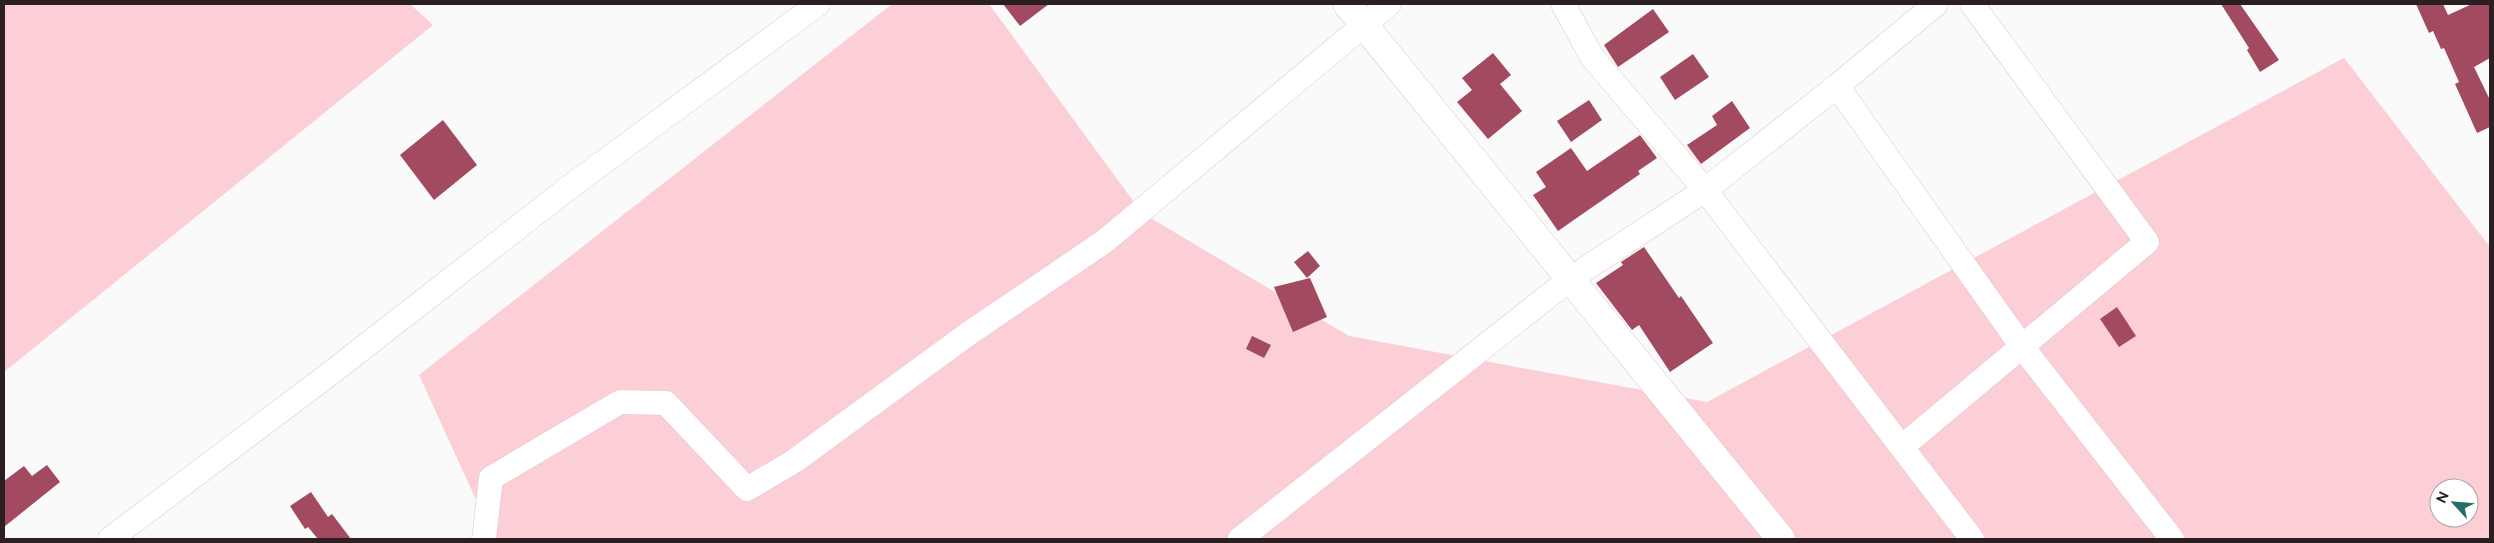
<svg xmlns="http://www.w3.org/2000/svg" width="2494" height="543" font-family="Raleway,sans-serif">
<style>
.green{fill:#fcced6;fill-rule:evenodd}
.building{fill:#a24a5f}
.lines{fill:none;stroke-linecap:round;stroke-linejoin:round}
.minor-casing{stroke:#e4c3c9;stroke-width:25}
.tertiary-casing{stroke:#e4c3c9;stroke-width:29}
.minor{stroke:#fff;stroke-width:24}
.tertiary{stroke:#fff;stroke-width:28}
</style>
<rect width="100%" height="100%" fill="#fafafa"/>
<g class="green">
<path d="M4 4H410L433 25 4 372Z"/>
<path d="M892 4H989L1142 213 1349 336 1707 402 2344 58 2490 247V539H494L419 375ZM2439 488H2469V518H2439Z"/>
</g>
<g class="building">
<path d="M1003 4H1049L1020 26Z"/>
<path d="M2221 4H2240L2279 60 2260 72 2247 50 2249 48Z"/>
<path d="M2416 4H2443L2448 15 2472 4H2490V58L2474 67 2490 100V127L2477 133 2455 84 2459 82 2444 48 2441 49 2433 31 2429 33Z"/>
<path d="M1653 9 1669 32 1618 67 1604 45Z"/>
<path d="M1493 53 1511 75 1500 84 1522 111 1488 139 1457 102 1472 90 1462 78Z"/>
<path d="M1693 54 1709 77 1675 100 1660 77Z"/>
<path d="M1589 100 1602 120 1571 142 1557 121Z"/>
<path d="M1732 101 1750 128 1701 164 1687 145 1717 125 1712 116Z"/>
<path d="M443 120 477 165 434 200 400 155Z"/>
<path d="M1640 135 1657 158 1638 171 1640 174 1558 231 1533 195 1546 187 1536 172 1571 148 1587 171Z"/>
<path d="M1644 247 1679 298 1681 296 1713 343 1670 372 1639 325 1632 330 1596 283 1623 265 1621 262Z"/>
<path d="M1308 251 1320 266 1307 278 1294 262Z"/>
<path d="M1310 278 1327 317 1293 332 1274 287Z"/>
<path d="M2117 307 2136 336 2119 347 2100 319Z"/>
<path d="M1252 336 1271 345 1264 358 1246 349Z"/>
<path d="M47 465 60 482 4 527V481L24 466 32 476Z"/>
<path d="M311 492 328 517 332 514 351 539H318L308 527 305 529 290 506Z"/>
</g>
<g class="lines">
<defs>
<g id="minor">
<path d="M1563 4 1592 57 1705 190 1972 539"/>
<path d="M1837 86 2023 348 2172 539"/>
<path d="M1903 446 2147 242 1972 4"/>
<path d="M110 539 323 379 571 186 818 4"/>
<path d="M484 539 491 478 620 402 666 403 747 489 793 462 968 334 1105 241 1389 4"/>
<path d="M1240 539 1570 279 1705 190 1837 86 1936 4"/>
</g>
<path id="tertiary" d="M1347 4 1781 539"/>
</defs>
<use href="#minor" class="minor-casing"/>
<use href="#tertiary" class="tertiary-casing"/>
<use href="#minor" class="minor"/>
<use href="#tertiary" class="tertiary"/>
</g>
<rect width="2494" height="543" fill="none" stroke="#2b1f21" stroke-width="10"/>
<g transform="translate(2454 503) rotate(296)"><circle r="24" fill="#ffffff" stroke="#aaa5a6"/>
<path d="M0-4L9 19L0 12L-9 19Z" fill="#246d67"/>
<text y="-8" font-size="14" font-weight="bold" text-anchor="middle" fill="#2b1f21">N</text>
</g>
</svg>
